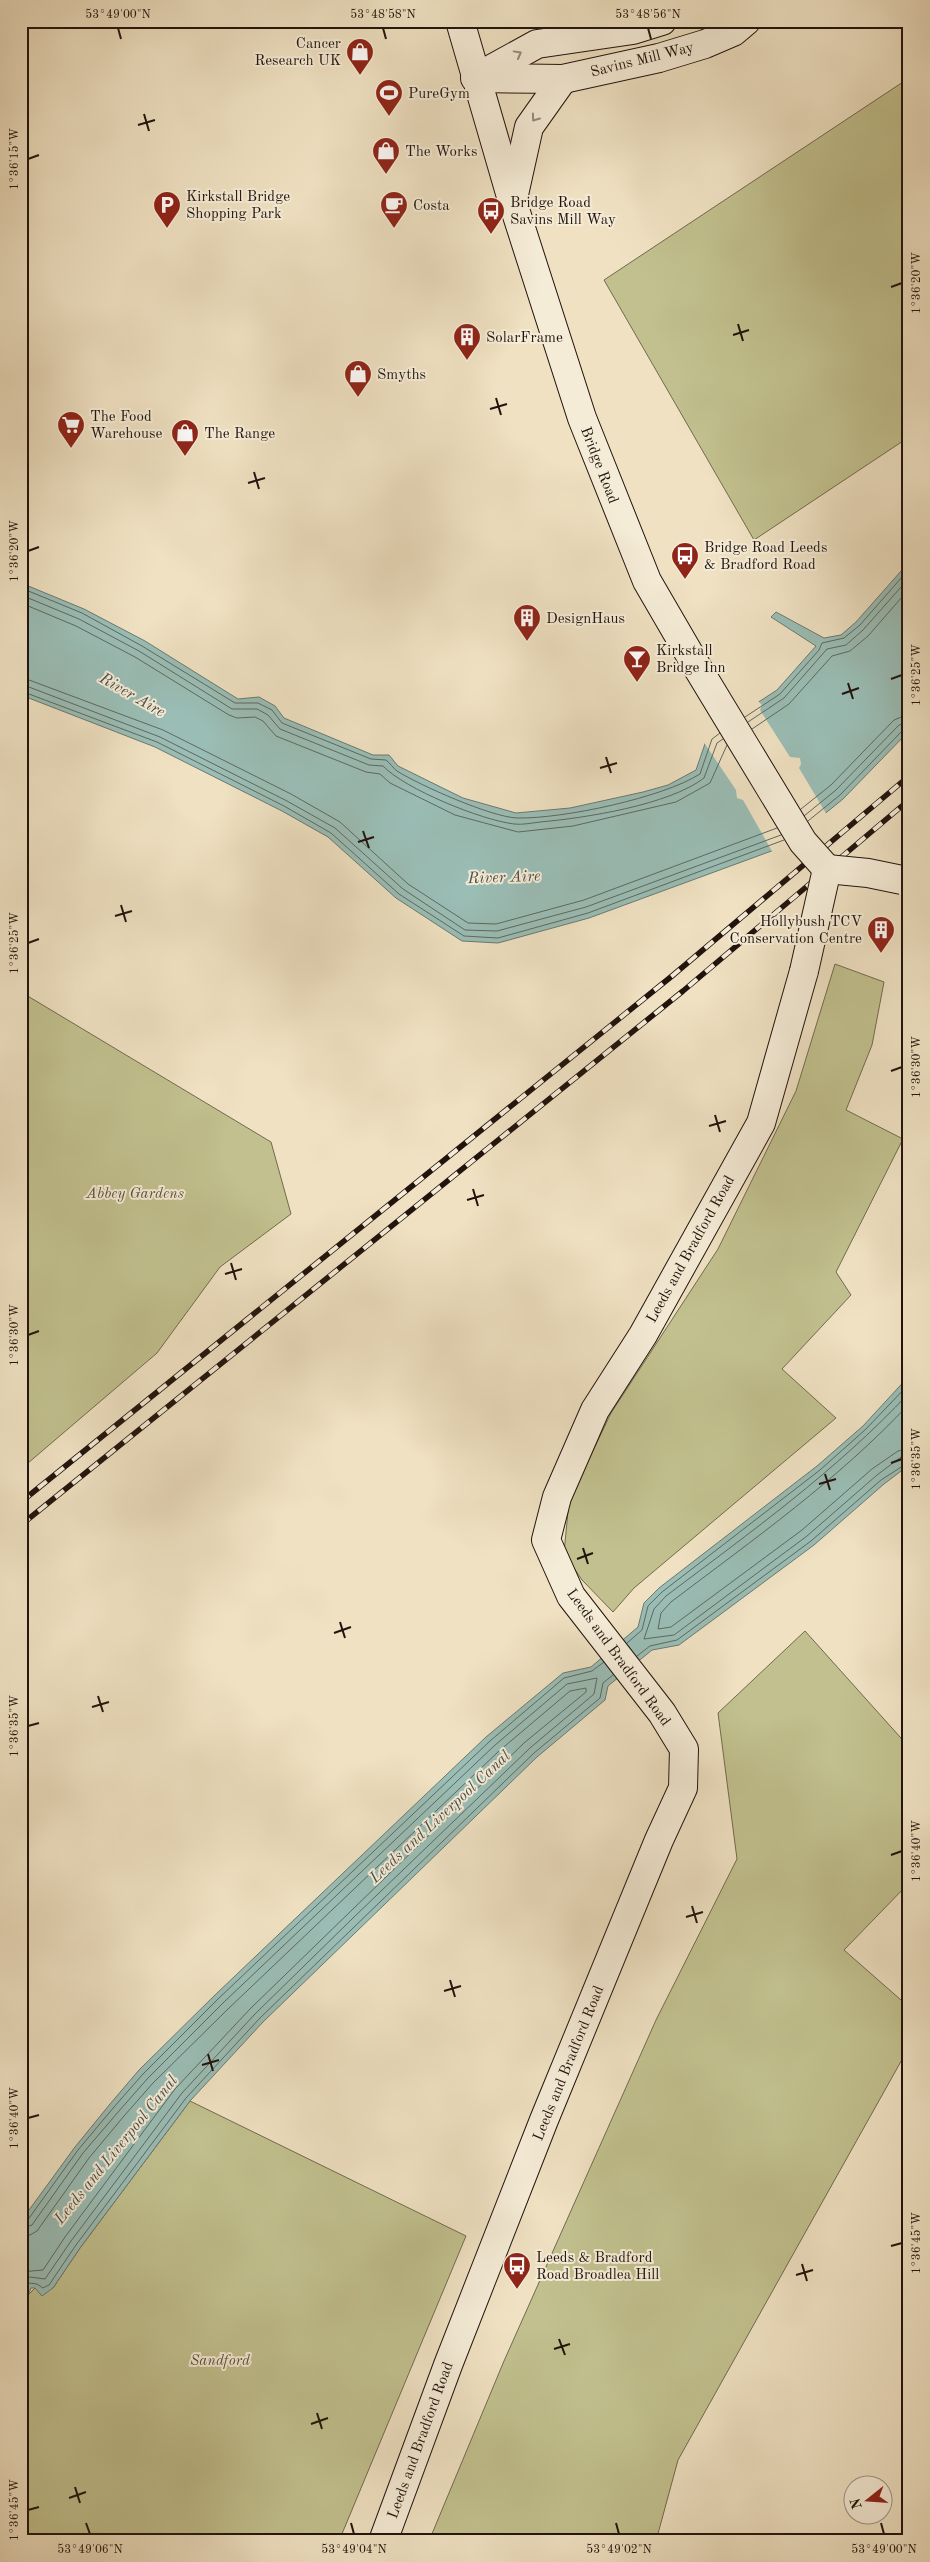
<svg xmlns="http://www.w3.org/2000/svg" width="930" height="2562" font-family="'Old Standard TT',serif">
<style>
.green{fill:#c1c08e;stroke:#716a4e}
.water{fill:#9abdb5;stroke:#6a7972}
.pier{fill:#efe1c2}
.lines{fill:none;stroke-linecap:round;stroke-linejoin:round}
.shore{stroke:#5e6861;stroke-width:1}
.secondary-casing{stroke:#21130d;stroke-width:30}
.secondary{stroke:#f5ecd7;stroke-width:28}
.rail-casing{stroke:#21130d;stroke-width:5.5}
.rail{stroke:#f5ecd7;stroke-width:4;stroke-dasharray:11;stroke-linecap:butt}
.secondary-bridge-casing{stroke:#21130d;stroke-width:30;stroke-linecap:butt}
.secondary-bridge{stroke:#f5ecd7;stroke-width:28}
.oneway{stroke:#968a7c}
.ticks{fill:none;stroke:#21130d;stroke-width:2}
.labels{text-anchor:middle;stroke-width:4;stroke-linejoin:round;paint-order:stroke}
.poi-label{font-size:15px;fill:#21130d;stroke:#f5ecd7;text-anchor:start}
.street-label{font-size:15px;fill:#21130d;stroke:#f5ecd7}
.park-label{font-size:15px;font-style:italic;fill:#59503a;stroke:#f5ecd7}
.water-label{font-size:16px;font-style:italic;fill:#4b4e48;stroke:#f5ecd7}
.neatline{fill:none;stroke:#21130d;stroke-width:2}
.ticks-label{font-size:12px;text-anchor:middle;fill:#21130d}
</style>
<rect width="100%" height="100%" fill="#efe1c2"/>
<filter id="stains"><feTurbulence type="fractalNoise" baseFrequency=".004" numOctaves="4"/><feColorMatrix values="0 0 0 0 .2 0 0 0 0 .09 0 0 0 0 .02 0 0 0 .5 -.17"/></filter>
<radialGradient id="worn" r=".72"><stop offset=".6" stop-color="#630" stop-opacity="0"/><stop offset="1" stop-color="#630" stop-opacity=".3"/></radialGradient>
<g class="green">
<path d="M909 78V437L754 540 604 280Z"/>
<path d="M835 964 884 982 872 1045 846 1110 903 1139 836 1272 851 1295 782 1369 836 1418 634 1588 613 1612 582 1580 564 1553 569 1501 611 1413 718 1249 796 1091Z"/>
<path d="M21 992 271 1142 291 1214 220 1267 157 1353 21 1469Z"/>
<path d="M805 1631 909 1747V1883L844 1950 909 2007V2047L678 2460 656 2541H429L504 2361 656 2020 737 1859 718 1713Z"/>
<path d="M190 2101 466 2236 339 2541H21V2312L26 2297 35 2288H53L80 2248Z"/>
</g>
<g class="water">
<path d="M909 562V731L843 799 785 846 589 918 498 943 462 941 396 898 328 837 282 811 155 747 21 695V583L84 609 145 641 238 699 259 697 275 706 284 718 373 755H389L398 766 463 798 516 813 570 808 643 792 668 785 696 770 708 735 777 690 816 646 771 617 776 612 824 638 841 635 856 622Z"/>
<path d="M909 1376V1465L884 1484 814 1545 679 1645 652 1650 608 1686 605 1700 537 1757 263 2022 190 2101 80 2248 53 2288 42 2296 35 2288H31L21 2312V2221L75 2147 110 2104 139 2070 215 1995 486 1737 563 1673 591 1667 638 1627 644 1603 659 1588 817 1466 863 1426Z"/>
</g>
<path class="pier" d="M757 700 762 705 760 710 790 757 800 758 801 764 799 768 827 815 786 848 773 853 743 800 737 798 736 790 703 741 707 733Z"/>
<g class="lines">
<g class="shore">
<path d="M21 588 82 613 142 646 235 703H258L272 710 282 723 371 759 386 760C390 763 393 768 397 771 419 785 491 817 517 818 562 819 662 798 700 774L712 739 720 733"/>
<path d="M21 595 79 619 139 651 232 709H257L268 715 280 729 369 765 383 766C405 789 481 820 514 824 522 825 532 823 540 822 585 818 669 805 704 778L717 743 723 739"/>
<path d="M21 603 76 626 135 657 229 715 237 718 255 717 263 721 276 736 366 772 380 774 390 783 455 815 518 832 573 826 676 802 710 783 727 745"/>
<path d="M21 677 163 730 291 794 340 822 408 884 468 923 496 924 584 900 777 828"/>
<path d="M21 684 160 737 287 801 335 828 403 889 465 930 497 931 586 907 781 835"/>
<path d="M21 691 157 742 284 806 331 833 399 894 464 936 498 938 588 913 784 840"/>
<path d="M745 717 780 694 819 650 822 643 844 638 860 625 909 569"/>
<path d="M748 722 784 698 827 649 846 645 863 630 909 578"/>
<path d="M752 729 789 704 832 656 850 651 868 636 909 589"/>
<path d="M801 809 831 785 894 720 909 714"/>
<path d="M804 816 836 790 899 725 909 722"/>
<path d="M808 821 840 795 903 730 909 728"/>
<path d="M909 1393C835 1472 752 1531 666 1596L654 1609 644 1639 674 1635 807 1536 877 1475 901 1457 909 1456"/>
<path d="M909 1404C838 1480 754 1539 671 1602L661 1613 658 1629 671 1627 802 1530 872 1469 898 1451 909 1448"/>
<path d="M627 1643 642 1630 648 1606 662 1592 820 1470 866 1429 909 1384"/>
<path d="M637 1656 650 1646 677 1640 811 1541 881 1480 909 1462"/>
<path d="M21 2223 27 2221 78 2150 114 2107 143 2074 218 1999 490 1741 564 1678 592 1671 604 1662"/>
<path d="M21 2229 32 2225 83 2153 119 2111 148 2078 223 2003 494 1746 567 1684 597 1678 594 1694 530 1748 353 1918 255 2014 182 2093 71 2241 45 2279 30 2277 21 2282"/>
<path d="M21 2237 30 2235 37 2231 89 2158 124 2116 153 2083 228 2009 499 1751 570 1691 586 1688V1692L524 1743 250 2009 175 2089 65 2237 43 2270 21 2272"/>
<path d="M21 2295 29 2283 37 2284 43 2288 49 2285 76 2245 186 2098 260 2018 534 1753 600 1698 603 1683 613 1675"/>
</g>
<defs>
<g id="secondary">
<path d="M460 21 512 200 582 418 647 581 697 667"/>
<path d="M477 77 537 44 633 30 662 21"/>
<path d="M475 78 563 79 659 58 705 44 733 32 746 21"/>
<path d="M513 199 529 127 563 79"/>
<path d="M383 2541 448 2365 544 2120 659 1840 683 1788 684 1749 662 1713 571 1596 546 1540 557 1497 595 1410 643 1335 761 1123 804 971"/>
</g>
</defs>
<use href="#secondary" class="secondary-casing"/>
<use href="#secondary" class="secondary"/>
<defs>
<g id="rail">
<path d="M21 1502 672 976 909 776"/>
<path d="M21 1525 683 991 909 800"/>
</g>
</defs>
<use href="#rail" class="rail-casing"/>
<use href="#rail" class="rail"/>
<defs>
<g id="secondary-bridge">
<path d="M697 667 803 842 827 869"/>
<path d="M827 869 868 873 902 880"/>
<path d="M804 971 827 869"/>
</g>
</defs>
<use href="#secondary-bridge" class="secondary-bridge-casing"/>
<use href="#secondary-bridge" class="secondary-bridge"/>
</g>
<defs><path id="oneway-chevron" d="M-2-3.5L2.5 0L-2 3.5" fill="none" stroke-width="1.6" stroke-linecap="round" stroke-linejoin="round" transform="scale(1.25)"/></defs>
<g class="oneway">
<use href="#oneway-chevron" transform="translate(518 54) rotate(-29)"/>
<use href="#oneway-chevron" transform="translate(535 118) rotate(126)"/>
</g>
<path class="ticks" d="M118 28 121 39M383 28 386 39M648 28 651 39M144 114 149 131M138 125 155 120M28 159 39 155M891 287 902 283M738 324 743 341M733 335 749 330M496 398 501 415M490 409 507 404M254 472 259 489M248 483 265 478M28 551 39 547M891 679 902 675M848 683 853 699M842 694 859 688M606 757 611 773M600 768 617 763M363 831 369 848M358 842 374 837M121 905 126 922M115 916 132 911M28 943 39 939M891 1071 902 1067M715 1115 720 1132M709 1126 726 1121M473 1189 478 1206M467 1200 484 1195M231 1263 236 1280M225 1274 242 1269M28 1335 39 1331M891 1463 902 1459M825 1474 830 1490M819 1484 836 1479M583 1548 588 1564M577 1559 593 1553M340 1622 345 1638M334 1633 351 1627M98 1696 103 1712M92 1707 109 1702M28 1726 39 1723M891 1855 902 1851M692 1906 697 1923M686 1917 703 1912M450 1980 455 1997M444 1991 461 1986M208 2054 213 2071M202 2065 219 2060M28 2118 39 2115M891 2246 902 2243M802 2264 807 2281M796 2275 813 2270M559 2339 565 2355M554 2349 570 2344M317 2413 322 2429M311 2424 328 2418M75 2487 80 2503M69 2498 86 2492M28 2510 39 2507M86 2523 90 2534M351 2523 354 2534M616 2523 619 2534M881 2523 884 2534"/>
<defs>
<symbol id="shop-pin" viewBox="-11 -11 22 30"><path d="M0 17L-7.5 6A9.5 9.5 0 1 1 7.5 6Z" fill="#8f2418" stroke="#f5ecd7"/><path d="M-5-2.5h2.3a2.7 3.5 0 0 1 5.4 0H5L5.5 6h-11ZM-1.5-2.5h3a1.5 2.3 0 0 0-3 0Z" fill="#fff"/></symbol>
<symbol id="stadium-pin" viewBox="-11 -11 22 30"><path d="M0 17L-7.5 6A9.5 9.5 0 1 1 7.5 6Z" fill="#8f2418" stroke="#f5ecd7"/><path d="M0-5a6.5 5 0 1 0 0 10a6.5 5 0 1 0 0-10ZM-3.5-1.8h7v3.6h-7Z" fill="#fff"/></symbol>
<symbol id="parking-pin" viewBox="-11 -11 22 30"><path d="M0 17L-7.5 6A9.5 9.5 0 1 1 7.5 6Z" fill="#8f2418" stroke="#f5ecd7"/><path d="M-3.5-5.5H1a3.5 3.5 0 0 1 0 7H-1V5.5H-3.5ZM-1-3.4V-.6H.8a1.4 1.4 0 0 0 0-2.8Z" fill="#fff"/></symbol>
<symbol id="cafe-pin" viewBox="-11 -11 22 30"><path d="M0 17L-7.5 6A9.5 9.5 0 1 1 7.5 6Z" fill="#8f2418" stroke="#f5ecd7"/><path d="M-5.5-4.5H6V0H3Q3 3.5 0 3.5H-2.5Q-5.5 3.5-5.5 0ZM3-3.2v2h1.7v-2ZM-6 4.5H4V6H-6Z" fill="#fff"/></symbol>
<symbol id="bus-pin" viewBox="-11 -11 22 30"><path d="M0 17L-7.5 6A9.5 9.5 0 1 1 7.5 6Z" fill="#8f2418" stroke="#f5ecd7"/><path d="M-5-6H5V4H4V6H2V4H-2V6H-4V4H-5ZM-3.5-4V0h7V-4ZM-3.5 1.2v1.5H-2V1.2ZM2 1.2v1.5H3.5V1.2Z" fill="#fff"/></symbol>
<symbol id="building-pin" viewBox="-11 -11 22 30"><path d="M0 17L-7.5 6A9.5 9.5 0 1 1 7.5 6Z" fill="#8f2418" stroke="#f5ecd7"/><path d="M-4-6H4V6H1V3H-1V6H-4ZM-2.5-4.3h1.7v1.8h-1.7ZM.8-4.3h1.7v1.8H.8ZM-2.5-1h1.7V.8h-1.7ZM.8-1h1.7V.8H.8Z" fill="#fff"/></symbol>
<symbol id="supermarket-pin" viewBox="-11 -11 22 30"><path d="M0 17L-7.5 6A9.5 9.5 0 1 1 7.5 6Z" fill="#8f2418" stroke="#f5ecd7"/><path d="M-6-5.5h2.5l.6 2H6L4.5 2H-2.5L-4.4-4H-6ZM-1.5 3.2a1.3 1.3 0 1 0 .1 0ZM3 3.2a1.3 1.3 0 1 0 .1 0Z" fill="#fff"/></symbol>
<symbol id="bar-pin" viewBox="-11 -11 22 30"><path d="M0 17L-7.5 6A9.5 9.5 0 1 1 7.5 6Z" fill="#8f2418" stroke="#f5ecd7"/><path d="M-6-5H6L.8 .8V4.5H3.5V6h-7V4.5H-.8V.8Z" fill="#fff"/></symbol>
</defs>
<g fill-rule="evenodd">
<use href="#shop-pin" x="344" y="36" width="32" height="43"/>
<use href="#stadium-pin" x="373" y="77" width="32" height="43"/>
<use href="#shop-pin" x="370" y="135" width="32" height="43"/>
<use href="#parking-pin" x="151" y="189" width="32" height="43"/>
<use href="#cafe-pin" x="378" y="189" width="32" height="43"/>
<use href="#bus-pin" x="475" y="195" width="32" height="43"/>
<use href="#building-pin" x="451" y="321" width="32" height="43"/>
<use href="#shop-pin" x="342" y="358" width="32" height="43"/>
<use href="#supermarket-pin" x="55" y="409" width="32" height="43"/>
<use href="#shop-pin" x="169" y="417" width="32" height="43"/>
<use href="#bus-pin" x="669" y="540" width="32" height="43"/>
<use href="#building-pin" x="511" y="602" width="32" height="43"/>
<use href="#bar-pin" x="621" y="643" width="32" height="43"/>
<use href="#building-pin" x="865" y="914" width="32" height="43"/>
<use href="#bus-pin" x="501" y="2250" width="32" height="43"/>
</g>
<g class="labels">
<g class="poi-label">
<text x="341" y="48" text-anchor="end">Cancer<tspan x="341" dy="17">Research UK</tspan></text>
<text x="408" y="98">PureGym</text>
<text x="405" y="156">The Works</text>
<text x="186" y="201">Kirkstall Bridge<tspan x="186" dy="17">Shopping Park</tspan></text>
<text x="510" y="207">Bridge Road<tspan x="510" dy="17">Savins Mill Way</tspan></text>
<text x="413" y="210">Costa</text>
<text x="486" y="342">SolarFrame</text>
<text x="377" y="379">Smyths</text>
<text x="90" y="421">The Food<tspan x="90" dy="17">Warehouse</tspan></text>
<text x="204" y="438">The Range</text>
<text x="704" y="552">Bridge Road Leeds<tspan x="704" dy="17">&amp; Bradford Road</tspan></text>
<text x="546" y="623">DesignHaus</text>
<text x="656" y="655">Kirkstall<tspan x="656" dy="17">Bridge Inn</tspan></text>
<text x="862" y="926" text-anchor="end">Hollybush TCV<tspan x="862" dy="17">Conservation Centre</tspan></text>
<text x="536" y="2262">Leeds &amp; Bradford<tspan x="536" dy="17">Road Broadlea Hill</tspan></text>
</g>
<g class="street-label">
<text transform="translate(642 59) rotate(-14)" y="5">Savins Mill Way</text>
<text transform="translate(600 465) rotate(69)" y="5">Bridge Road</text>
<text transform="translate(690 1249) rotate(-61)" y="5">Leeds and Bradford Road</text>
<text transform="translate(619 1657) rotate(54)" y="5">Leeds and Bradford Road</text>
<text transform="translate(568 2063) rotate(-68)" y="5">Leeds and Bradford Road</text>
<text transform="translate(420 2440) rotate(-70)" y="5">Leeds and Bradford Road</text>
</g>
<g class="park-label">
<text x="135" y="1198">Abbey Gardens</text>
<text x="220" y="2365">Sandford</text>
</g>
<g class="water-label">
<text transform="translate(133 694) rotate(30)" y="6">River Aire</text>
<text transform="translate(504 876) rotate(-2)" y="6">River Aire</text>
<text transform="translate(439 1816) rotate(-43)" y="6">Leeds and Liverpool Canal</text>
<text transform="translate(115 2149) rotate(-51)" y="6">Leeds and Liverpool Canal</text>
</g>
</g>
<rect width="930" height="2562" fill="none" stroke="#efe1c2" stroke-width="55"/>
<g transform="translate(868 2500) rotate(253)"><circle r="24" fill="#f5ecd7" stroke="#a09586"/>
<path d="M0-4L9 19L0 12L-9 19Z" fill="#8f2418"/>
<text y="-8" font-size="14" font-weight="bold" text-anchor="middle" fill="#21130d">N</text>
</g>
<rect x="28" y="28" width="874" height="2506" class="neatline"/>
<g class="ticks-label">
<text x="118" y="18">53°49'00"N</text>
<text x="383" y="18">53°48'58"N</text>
<text x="648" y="18">53°48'56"N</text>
<text transform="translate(14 159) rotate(-90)" y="4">1°36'15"W</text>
<text transform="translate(916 283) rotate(-90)" y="4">1°36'20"W</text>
<text transform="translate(14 551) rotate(-90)" y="4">1°36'20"W</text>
<text transform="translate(916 675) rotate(-90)" y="4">1°36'25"W</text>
<text transform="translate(14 943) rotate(-90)" y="4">1°36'25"W</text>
<text transform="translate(916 1067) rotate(-90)" y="4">1°36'30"W</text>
<text transform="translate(14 1335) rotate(-90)" y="4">1°36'30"W</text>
<text transform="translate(916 1459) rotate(-90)" y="4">1°36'35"W</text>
<text transform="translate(14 1726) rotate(-90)" y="4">1°36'35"W</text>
<text transform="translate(916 1851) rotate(-90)" y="4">1°36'40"W</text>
<text transform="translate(14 2118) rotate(-90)" y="4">1°36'40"W</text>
<text transform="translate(916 2243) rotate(-90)" y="4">1°36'45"W</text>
<text transform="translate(14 2510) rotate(-90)" y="4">1°36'45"W</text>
<text x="90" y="2553">53°49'06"N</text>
<text x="354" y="2553">53°49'04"N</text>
<text x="619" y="2553">53°49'02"N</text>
<text x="884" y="2553">53°49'00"N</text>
</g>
<rect width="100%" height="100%" filter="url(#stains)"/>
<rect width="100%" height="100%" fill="url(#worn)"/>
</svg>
